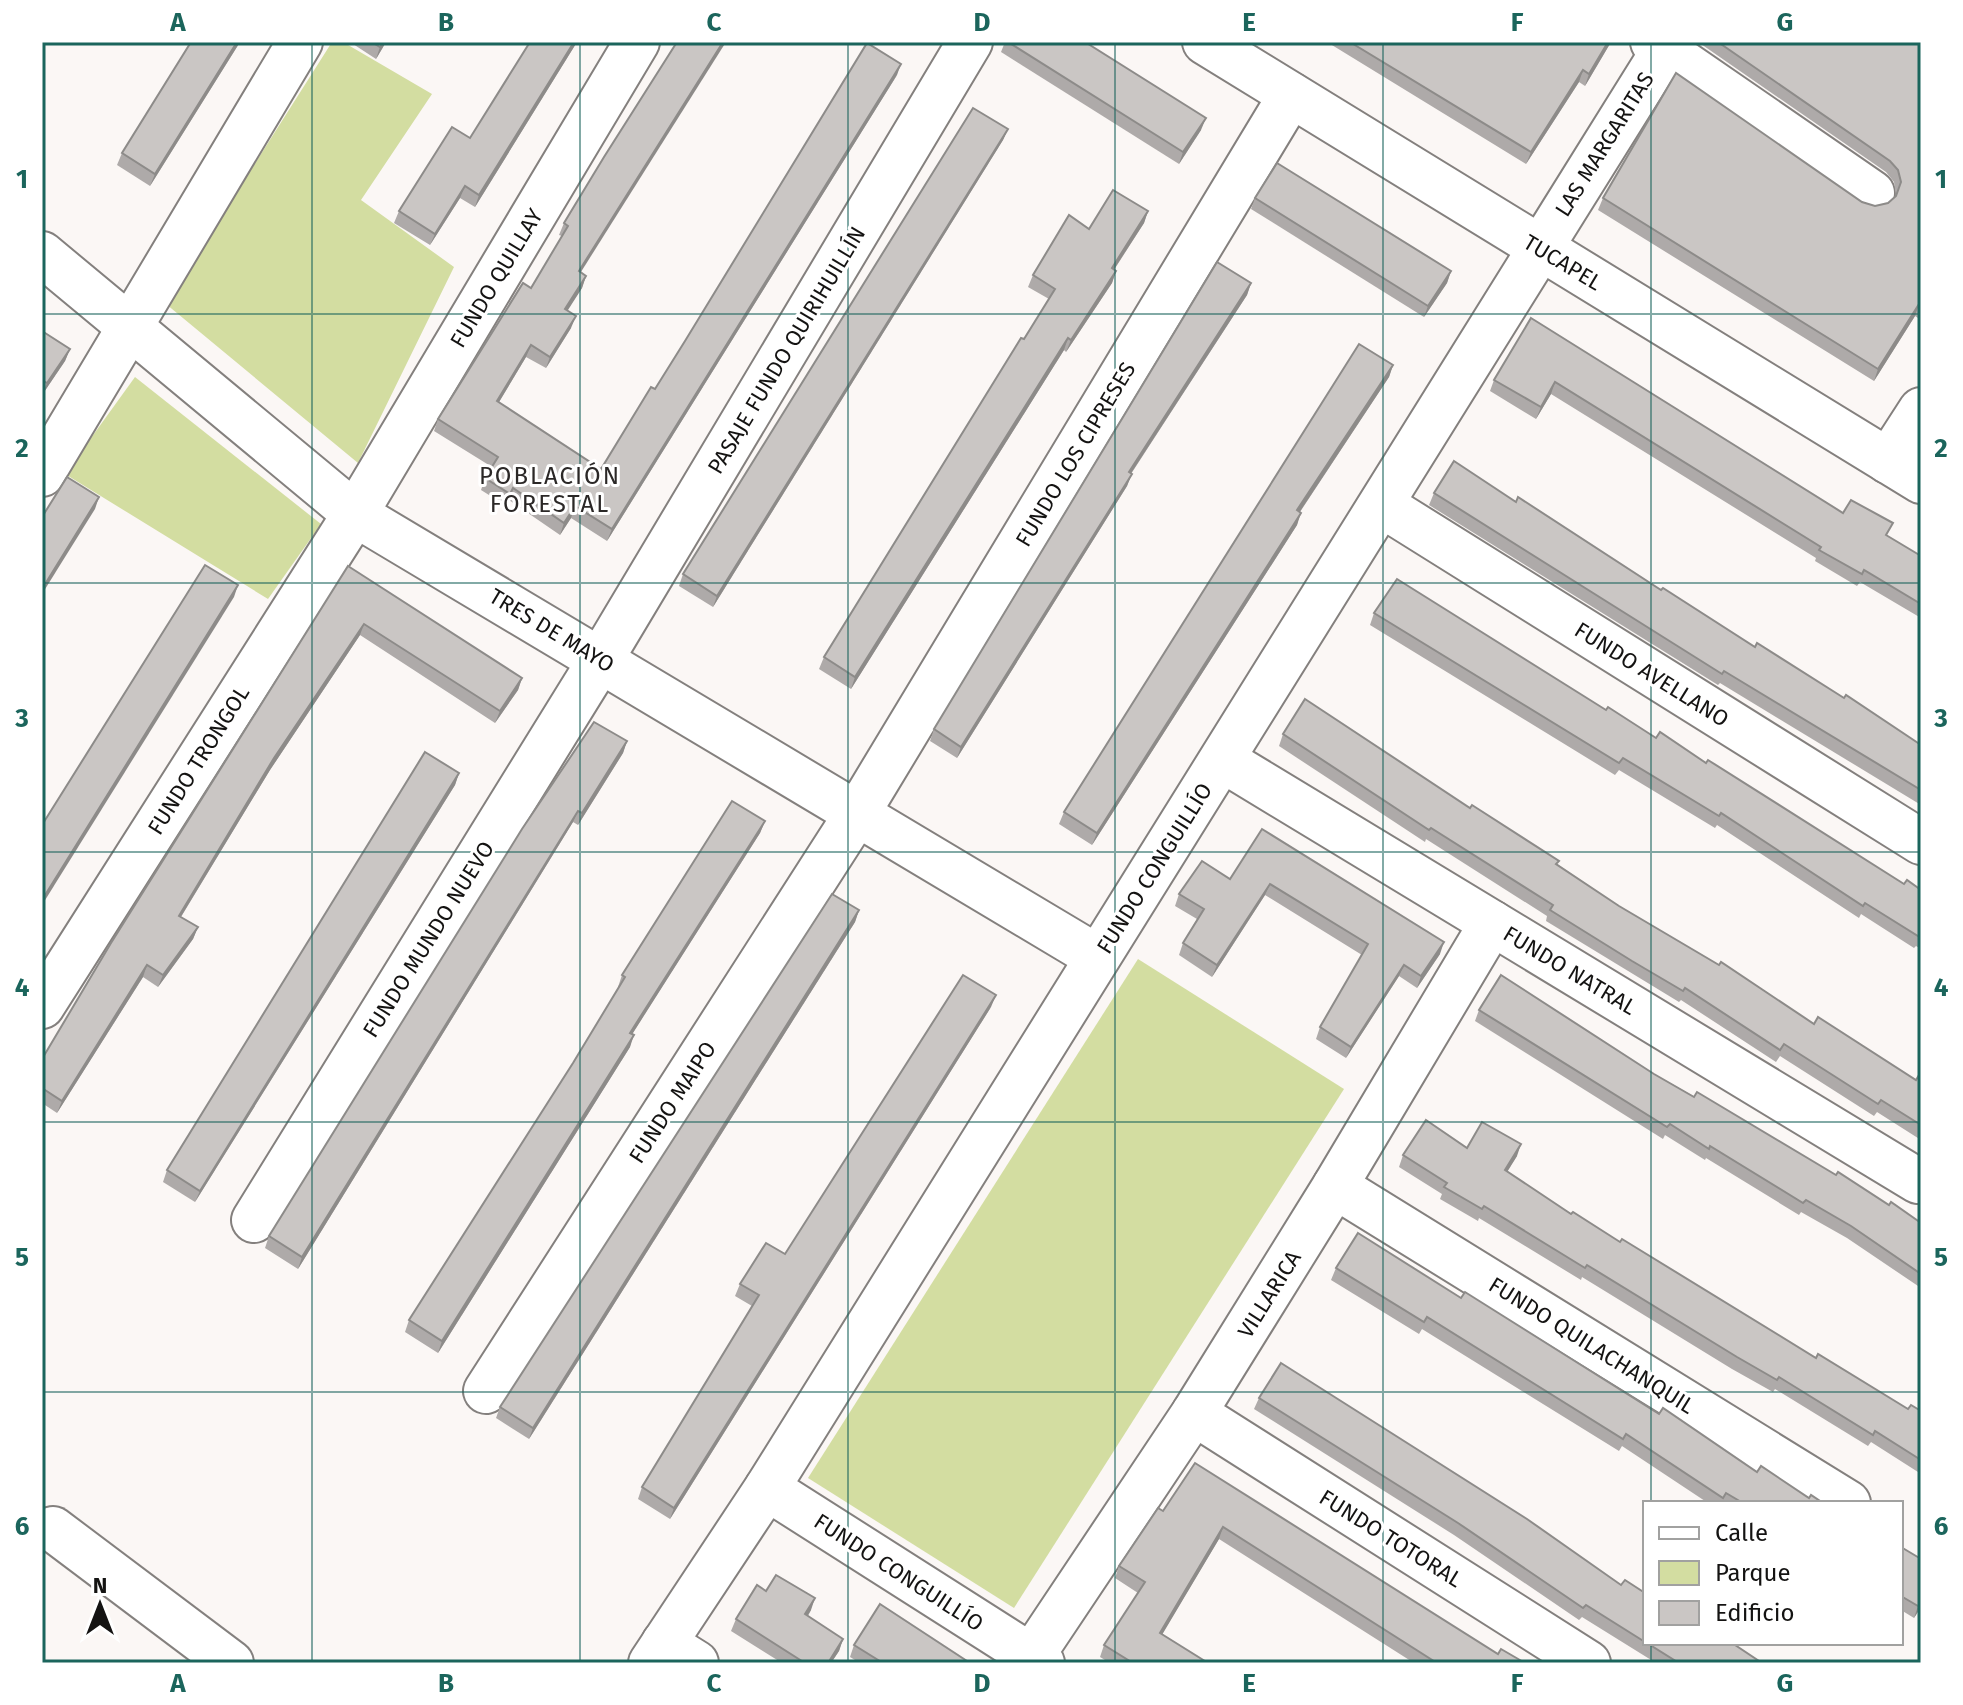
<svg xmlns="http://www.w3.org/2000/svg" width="1963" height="1705" font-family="'Fira Sans',sans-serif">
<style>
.green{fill:#d3dda1}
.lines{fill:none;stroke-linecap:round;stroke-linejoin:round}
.minor-casing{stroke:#84807e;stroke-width:48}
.minor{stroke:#fff;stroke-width:44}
.wall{fill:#aeaaa9}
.shaded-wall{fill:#8d8b89}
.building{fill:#cac6c4;stroke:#8d8b89;stroke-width:2}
.grid{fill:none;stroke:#1b655c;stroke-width:2;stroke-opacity:0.55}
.labels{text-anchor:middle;stroke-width:6;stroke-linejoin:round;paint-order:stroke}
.street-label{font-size:22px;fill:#141312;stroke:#fff}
.neighbourhood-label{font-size:24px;letter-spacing:2px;fill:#2b2827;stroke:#fff}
.neatline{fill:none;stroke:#1b655c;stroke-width:3}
.grid-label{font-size:26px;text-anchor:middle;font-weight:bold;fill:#1b655c}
</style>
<rect width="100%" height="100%" fill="#fbf7f5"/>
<g class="green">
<path d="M332 42H343L432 94 361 200 454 267 358 463 166 304Z"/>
<path d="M135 377 321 524 268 599 65 474Z"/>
<path d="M1138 959 1344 1089 1014 1608 808 1478Z"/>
</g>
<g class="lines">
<defs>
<g id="minor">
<path d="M1205 42 1921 481"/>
<path d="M1653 42 1872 193"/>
<path d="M42 254 355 514 1097 957"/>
<path d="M1888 461 1921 410"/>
<path d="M42 474 300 42"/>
<path d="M1382 505 1921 842"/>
<path d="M1223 760 1918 1181"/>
<path d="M42 1006 355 514 637 42"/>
<path d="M1335 1186 1848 1503"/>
<path d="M254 1220 601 659 970 42"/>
<path d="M486 1391 858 812 1291 95"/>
<path d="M1194 1413 1588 1663"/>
<path d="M767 1488 1042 1663"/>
<path d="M53 1529 231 1663"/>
<path d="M664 1643 696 1663"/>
<path d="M1031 1657 1194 1413 1335 1186 1492 923"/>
<path d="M651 1663 767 1488 1669 42"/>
</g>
</defs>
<use href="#minor" class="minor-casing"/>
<use href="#minor" class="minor"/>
</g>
<g class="wall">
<path d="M240 42 150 186 117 165 122 153Z"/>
<path d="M350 42H386L376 59Z"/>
<path d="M530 42H577L475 207 460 198 430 245 394 223 399 211 470 138Z"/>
<path d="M1005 42H1085L1201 130 1179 164 1001 52Z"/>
<path d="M1327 42H1611L1585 86 1579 82 1526 164Z"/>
<path d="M1702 42H1921V312L1918 318 1915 316 1874 381 1598 210 1603 198 1862 202 1875 206 1888 203 1896 196 1894 182 1886 172 1701 44Z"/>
<path d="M897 75 607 541 571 518 560 535 509 500 505 505 481 490 485 478 492 467 434 431 438 419 531 288 562 236 559 235 564 223 604 157 581 273 586 276 582 288 567 310 571 328 546 368 526 357 499 402 601 469 655 389Z"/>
<path d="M1008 129 1003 140 713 607 679 586 683 574Z"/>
<path d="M1255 198 1451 271 1447 283 1424 317 1251 209Z"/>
<path d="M1148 211 1144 223 1114 270 1116 271 1112 283 1066 352 1064 350 851 689 819 669 824 657 1049 299 1028 287 1033 275 1089 229Z"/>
<path d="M1251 283 1247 295 1131 474 1127 486 957 758 930 741 934 729Z"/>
<path d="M1531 318 1843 513 1888 536 1921 556V618L1860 582 1857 586 1815 561 1816 558 1551 394 1536 419 1490 391 1494 380Z"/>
<path d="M42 331 70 349 65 361 42 395Z"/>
<path d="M1393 365 1389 377 1300 512 1297 525 1092 845 1059 824 1064 812Z"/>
<path d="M1434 493 1516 502 1755 647 1844 698 1921 745V805L1720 683 1718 685 1429 505Z"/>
<path d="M348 566 522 678 518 690 495 723 360 635 270 770 181 917 198 927 193 939 158 987 143 977 57 1113 42 1103V1059Z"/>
<path d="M1374 613 1606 710 1656 738 1706 763 1904 884 1921 890V949L1916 946 1914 948 1861 914 1859 918 1717 825 1715 828 1619 770 1615 775 1370 625Z"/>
<path d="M1283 734 1470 808 1557 864 1619 906 1814 1024 1916 1080 1921 1076V1140L1877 1112 1874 1116 1780 1056 1776 1062 1681 1000 1679 1002 1546 921 1547 916 1426 839 1425 842 1279 746Z"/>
<path d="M627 741 623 753 578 825 573 822 298 1269 265 1248 269 1236Z"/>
<path d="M459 773 455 785 195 1202 163 1182 167 1170Z"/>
<path d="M765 821 760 833 632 1034 630 1047 438 1353 405 1332 409 1320 573 1063 619 987H618L622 975Z"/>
<path d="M1262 829 1440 954 1417 988 1399 976 1346 1058 1316 1039 1320 1027 1362 955 1265 895 1212 977 1179 955 1183 943 1197 919 1175 906 1179 894 1230 879Z"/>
<path d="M859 910 855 922 529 1439 496 1418 500 1407Z"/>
<path d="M991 1007 670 1519 638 1499 642 1487 752 1306 735 1296 740 1284 785 1254Z"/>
<path d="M1479 1010 1654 1074 1921 1223V1288L1847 1238 1801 1212 1799 1215 1706 1158 1705 1160 1665 1135 1663 1139 1475 1021Z"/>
<path d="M1467 1148 1517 1156 1507 1171 1571 1214 1816 1358 1908 1409 1921 1411V1468L1918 1472 1871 1442 1868 1446 1775 1389 1773 1392 1732 1369 1582 1277 1581 1280 1479 1218 1478 1221 1440 1199 1442 1194 1399 1167 1403 1155Z"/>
<path d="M1336 1268 1461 1298 1757 1472 1809 1498 1823 1503H1708L1622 1446 1619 1451 1422 1329 1419 1334 1331 1280Z"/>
<path d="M1259 1398 1621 1585 1645 1593V1643H1732L1762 1663H1656L1582 1617 1579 1620 1454 1535 1254 1409Z"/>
<path d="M1195 1463 1498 1654 1525 1663H1414L1219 1539 1162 1634 1208 1663H1110L1100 1657 1104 1645 1138 1593 1115 1578 1119 1566 1163 1511Z"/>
<path d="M1901 1547 1921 1607 1914 1618 1901 1610Z"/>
<path d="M766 1591 811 1610 808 1616 843 1639 839 1651 831 1663H782L731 1631 736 1619Z"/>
<path d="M854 1645 970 1663H860L850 1657Z"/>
</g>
<g class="shaded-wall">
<path d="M237 42H240L150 186 155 174Z"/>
<path d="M383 42H386L376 59 380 47Z"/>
<path d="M574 42H577L475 207 479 195Z"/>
<path d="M723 42H726L574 283 579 271Z"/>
<path d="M1608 42H1611L1585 86 1589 74Z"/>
<path d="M901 64 897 75 607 541 612 529Z"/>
<path d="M1583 70 1579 82 1526 164 1531 152Z"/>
<path d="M1206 118 1201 130 1179 164 1183 152Z"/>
<path d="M1008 129 1003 140 713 607 717 596Z"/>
<path d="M465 186 460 198 430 245 435 234Z"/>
<path d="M1148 211 1144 223 1107 280 1112 268Z"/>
<path d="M1116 271 1112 283 1066 352 1071 340Z"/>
<path d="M1451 271 1447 283 1424 317 1428 306Z"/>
<path d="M586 276 582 288 561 321 565 309Z"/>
<path d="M1251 283 1247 295 1124 484 1129 472Z"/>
<path d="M1919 304 1915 316 1874 381 1878 369Z"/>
<path d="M576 316 571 328 546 368 550 357Z"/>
<path d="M1068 338 1064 350 851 689 855 677Z"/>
<path d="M531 345 526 357 493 412 497 401Z"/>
<path d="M70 349 65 361 42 395 47 383Z"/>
<path d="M1393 365 1389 377 1293 522 1297 510Z"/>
<path d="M1555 382 1551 394 1536 419 1541 407Z"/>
<path d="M1132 474 1127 486 957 758 961 747Z"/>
<path d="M99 497 95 509 42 594V589Z"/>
<path d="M575 506 571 518 560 535 564 523Z"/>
<path d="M1301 513 1297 525 1092 845 1097 833Z"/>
<path d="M238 585 234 597 42 905V900Z"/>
<path d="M364 624 360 635 270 770 174 928 179 916 274 758Z"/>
<path d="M522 678 518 690 495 723 500 711Z"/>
<path d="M627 741 623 753 578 825 582 813Z"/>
<path d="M459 773 455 785 195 1202 200 1191Z"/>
<path d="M578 811 573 822 298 1269 302 1257Z"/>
<path d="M765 821 760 833 626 1044 630 1033Z"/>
<path d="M1270 884 1265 895 1212 977 1217 965Z"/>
<path d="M859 910 855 922 529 1439 533 1428Z"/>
<path d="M198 927 193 939 158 987 163 975Z"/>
<path d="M1444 942 1440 954 1417 988 1421 976Z"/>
<path d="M147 965 143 977 57 1113 62 1101Z"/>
<path d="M1404 965 1399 976 1346 1058 1351 1047Z"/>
<path d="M996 995 991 1007 670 1519 674 1508Z"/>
<path d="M634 1035 630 1047 438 1353 442 1341Z"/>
<path d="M1521 1144 1517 1156 1501 1182 1505 1170Z"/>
<path d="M1223 1527 1219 1539 1156 1645 1160 1633Z"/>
<path d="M815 1598 811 1610 801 1626 805 1614Z"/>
<path d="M1921 1602V1607L1914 1618 1918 1606Z"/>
<path d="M843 1639 839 1651 831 1663H828Z"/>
</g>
<g class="building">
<path d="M191 42H237L155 174 122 153Z"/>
<path d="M372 42H383L380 47Z"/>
<path d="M530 42H574L479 195 465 186 435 234 399 211 452 127 470 138Z"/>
<path d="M677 42H723L579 271 586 276 565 309 576 316 550 357 531 345 497 401 601 469 651 387 655 389 685 341 867 43 901 64 612 529 575 506 564 523 513 488 510 494 485 478 498 457 438 419 523 283 531 288 568 226 564 223 604 157Z"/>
<path d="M1008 42H1085L1206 118 1183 152Z"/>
<path d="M1350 42H1608L1589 74 1583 70 1531 152Z"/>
<path d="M1718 42H1921V305L1919 304 1878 369 1603 198 1676 73 1862 202 1875 206 1888 203 1896 196 1901 182 1898 170 1890 161Z"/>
<path d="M973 108 1008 129 717 596 683 574Z"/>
<path d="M1277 163 1451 271 1428 306 1255 198Z"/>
<path d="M1113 190 1148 211 1112 268 1116 271 1071 340 1068 338 855 677 824 657 1021 338 1024 339 1055 289 1033 275 1069 215 1089 229Z"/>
<path d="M1217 262 1251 283 1129 472 1132 474 961 747 934 729Z"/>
<path d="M1531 318 1843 513 1851 500 1893 523 1886 535 1921 556V604L1864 570 1862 574 1819 550 1821 547 1555 382 1541 407 1494 380Z"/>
<path d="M42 331 70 349 47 383 42 380Z"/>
<path d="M1359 344 1393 365 1297 510 1301 513 1097 833 1064 812Z"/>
<path d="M1454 461 1516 502 1518 497 1661 590 1663 588 1755 647 1757 643 1844 698 1846 695 1921 745V790L1724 671 1722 674 1434 493Z"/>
<path d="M67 477 99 497 42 589V517Z"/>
<path d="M205 565 238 585 42 900V825Z"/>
<path d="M348 566 522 678 500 711 364 624 274 758 179 916 198 927 163 975 147 965 62 1101 42 1088V1059L111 943Z"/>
<path d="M1397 579 1606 710 1608 707 1656 738 1660 732 1706 763 1708 760 1904 884 1907 880 1921 890V934L1918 936 1865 903 1863 906 1721 813 1719 816 1623 758 1619 763 1374 613Z"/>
<path d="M1305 699 1470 808 1472 805 1559 861 1556 864 1619 906 1719 965 1721 962 1814 1024 1818 1017 1916 1080 1919 1075 1921 1076V1125L1881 1100 1878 1104 1784 1044 1780 1050 1685 988 1683 991 1632 961 1550 910 1553 905 1431 828 1429 830 1283 734Z"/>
<path d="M594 722 627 741 582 813 578 811 302 1257 269 1236 522 829Z"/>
<path d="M425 752 459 773 200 1191 167 1170Z"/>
<path d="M732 801 765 821 630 1033 634 1035 442 1341 409 1320 573 1063 625 977 622 975Z"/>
<path d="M1262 829 1444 942 1421 976 1404 965 1351 1047 1320 1027 1368 944 1270 884 1217 965 1183 943 1204 909 1179 894 1202 861 1230 879Z"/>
<path d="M832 894 859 910 533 1428 500 1407Z"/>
<path d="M963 975 996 995 674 1508 642 1487 759 1295 740 1284 766 1243 785 1254Z"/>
<path d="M1501 975 1654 1074 1694 1097 1697 1092 1836 1175 1838 1172 1889 1205 1891 1202 1921 1223V1274L1851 1226 1806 1200 1803 1203 1710 1146 1709 1149 1670 1124 1667 1127 1479 1010Z"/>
<path d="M1426 1120 1467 1148 1482 1122 1521 1144 1505 1170 1571 1214 1573 1212 1620 1242 1622 1239 1816 1358 1818 1354 1908 1409 1911 1405 1921 1411V1460L1875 1431 1873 1435 1779 1377 1777 1380 1737 1357 1587 1265 1585 1268 1484 1206 1482 1209 1444 1187 1447 1183 1403 1155Z"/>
<path d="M1358 1233 1461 1298 1465 1292 1659 1414 1663 1408 1757 1472 1761 1466 1809 1498 1811 1495 1823 1503H1743L1726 1493 1723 1498 1626 1434 1623 1439 1427 1317 1424 1322 1336 1268Z"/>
<path d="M1281 1363 1527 1519 1621 1585 1625 1580 1645 1593V1642L1586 1605 1583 1608 1458 1523 1259 1398Z"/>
<path d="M1195 1463 1498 1654 1501 1649 1525 1663H1437L1223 1527 1160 1633 1208 1663H1133L1104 1645 1145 1582 1119 1566 1158 1508 1163 1511Z"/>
<path d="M1901 1547 1921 1559V1602L1918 1606 1901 1596Z"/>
<path d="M776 1575 815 1598 805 1614 843 1639 828 1663H805L736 1619 757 1585 766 1591Z"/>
<path d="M880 1604 970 1663H883L854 1645Z"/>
<path d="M1647 1643H1732L1762 1663H1679Z"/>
</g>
<path class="grid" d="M312 42V1663M580 42V1663M848 42V1663M1115 42V1663M1383 42V1663M1651 42V1503M42 314H1921M42 583H1921M42 852H1921M42 1122H1921M42 1392H1921M1651 1643V1663"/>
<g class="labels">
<g class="street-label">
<text transform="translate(1604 144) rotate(-58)" y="8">LAS MARGARITAS</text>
<text transform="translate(1563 262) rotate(31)" y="8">TUCAPEL</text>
<text transform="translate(496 278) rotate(-59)" y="8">FUNDO QUILLAY</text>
<text transform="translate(786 350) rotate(-59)" y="8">PASAJE FUNDO QUIRIHUILLÍN</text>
<text transform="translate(1075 454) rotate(-59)" y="8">FUNDO LOS CIPRESES</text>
<text transform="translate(552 630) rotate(31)" y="8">TRES DE MAYO</text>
<text transform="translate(1652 674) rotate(32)" y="8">FUNDO AVELLANO</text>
<text transform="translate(198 760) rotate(-58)" y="8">FUNDO TRONGOL</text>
<text transform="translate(1154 868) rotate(-58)" y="8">FUNDO CONGUILLÍO</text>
<text transform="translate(428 939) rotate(-58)" y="8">FUNDO MUNDO NUEVO</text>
<text transform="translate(1570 970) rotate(31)" y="8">FUNDO NATRAL</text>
<text transform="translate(672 1102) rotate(-57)" y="8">FUNDO MAIPO</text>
<text transform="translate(1269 1294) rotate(-58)" y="8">VILLARICA</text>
<text transform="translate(1592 1345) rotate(32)" y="8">FUNDO QUILACHANQUIL</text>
<text transform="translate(1391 1538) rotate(32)" y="8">FUNDO TOTORAL</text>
<text transform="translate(899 1572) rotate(33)" y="8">FUNDO CONGUILLÍO</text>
</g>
<g class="neighbourhood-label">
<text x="550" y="484">POBLACIÓN<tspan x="550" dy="28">FORESTAL</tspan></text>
</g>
</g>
<rect width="1963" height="1705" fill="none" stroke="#ffffff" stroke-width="88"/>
<rect x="1643" y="1501" width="260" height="144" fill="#ffffff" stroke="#a1a1a0" stroke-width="2"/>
<rect x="1659" y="1527" width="40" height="12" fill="#ffffff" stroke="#a1a1a0" stroke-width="2"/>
<text x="1715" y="1541" font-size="24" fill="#141312">Calle</text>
<rect x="1659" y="1561" width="40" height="24" fill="#d3dda1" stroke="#a1a1a0" stroke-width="2"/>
<text x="1715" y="1581" font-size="24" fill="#141312">Parque</text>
<rect x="1659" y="1601" width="40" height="24" fill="#cac6c4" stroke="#a1a1a0" stroke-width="2"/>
<text x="1715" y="1621" font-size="24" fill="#141312">Edificio</text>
<g transform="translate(100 1605)" stroke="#ffffff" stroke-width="6" paint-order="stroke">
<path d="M0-6L14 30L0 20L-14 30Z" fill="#141312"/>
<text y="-12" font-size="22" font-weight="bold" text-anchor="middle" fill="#141312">N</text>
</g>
<rect x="44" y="44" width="1875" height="1617" class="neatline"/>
<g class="grid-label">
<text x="178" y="31">A</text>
<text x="446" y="31">B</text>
<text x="714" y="31">C</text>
<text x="982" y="31">D</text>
<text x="1249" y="31">E</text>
<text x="1517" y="31">F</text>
<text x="1785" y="31">G</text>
<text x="22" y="188">1</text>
<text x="1941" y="188">1</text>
<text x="22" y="457">2</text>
<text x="1941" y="457">2</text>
<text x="22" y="727">3</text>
<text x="1941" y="727">3</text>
<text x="22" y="996">4</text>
<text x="1941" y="996">4</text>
<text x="22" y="1266">5</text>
<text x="1941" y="1266">5</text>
<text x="22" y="1535">6</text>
<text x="1941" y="1535">6</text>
<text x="178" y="1692">A</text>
<text x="446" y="1692">B</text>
<text x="714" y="1692">C</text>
<text x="982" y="1692">D</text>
<text x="1249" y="1692">E</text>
<text x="1517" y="1692">F</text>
<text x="1785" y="1692">G</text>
</g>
</svg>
